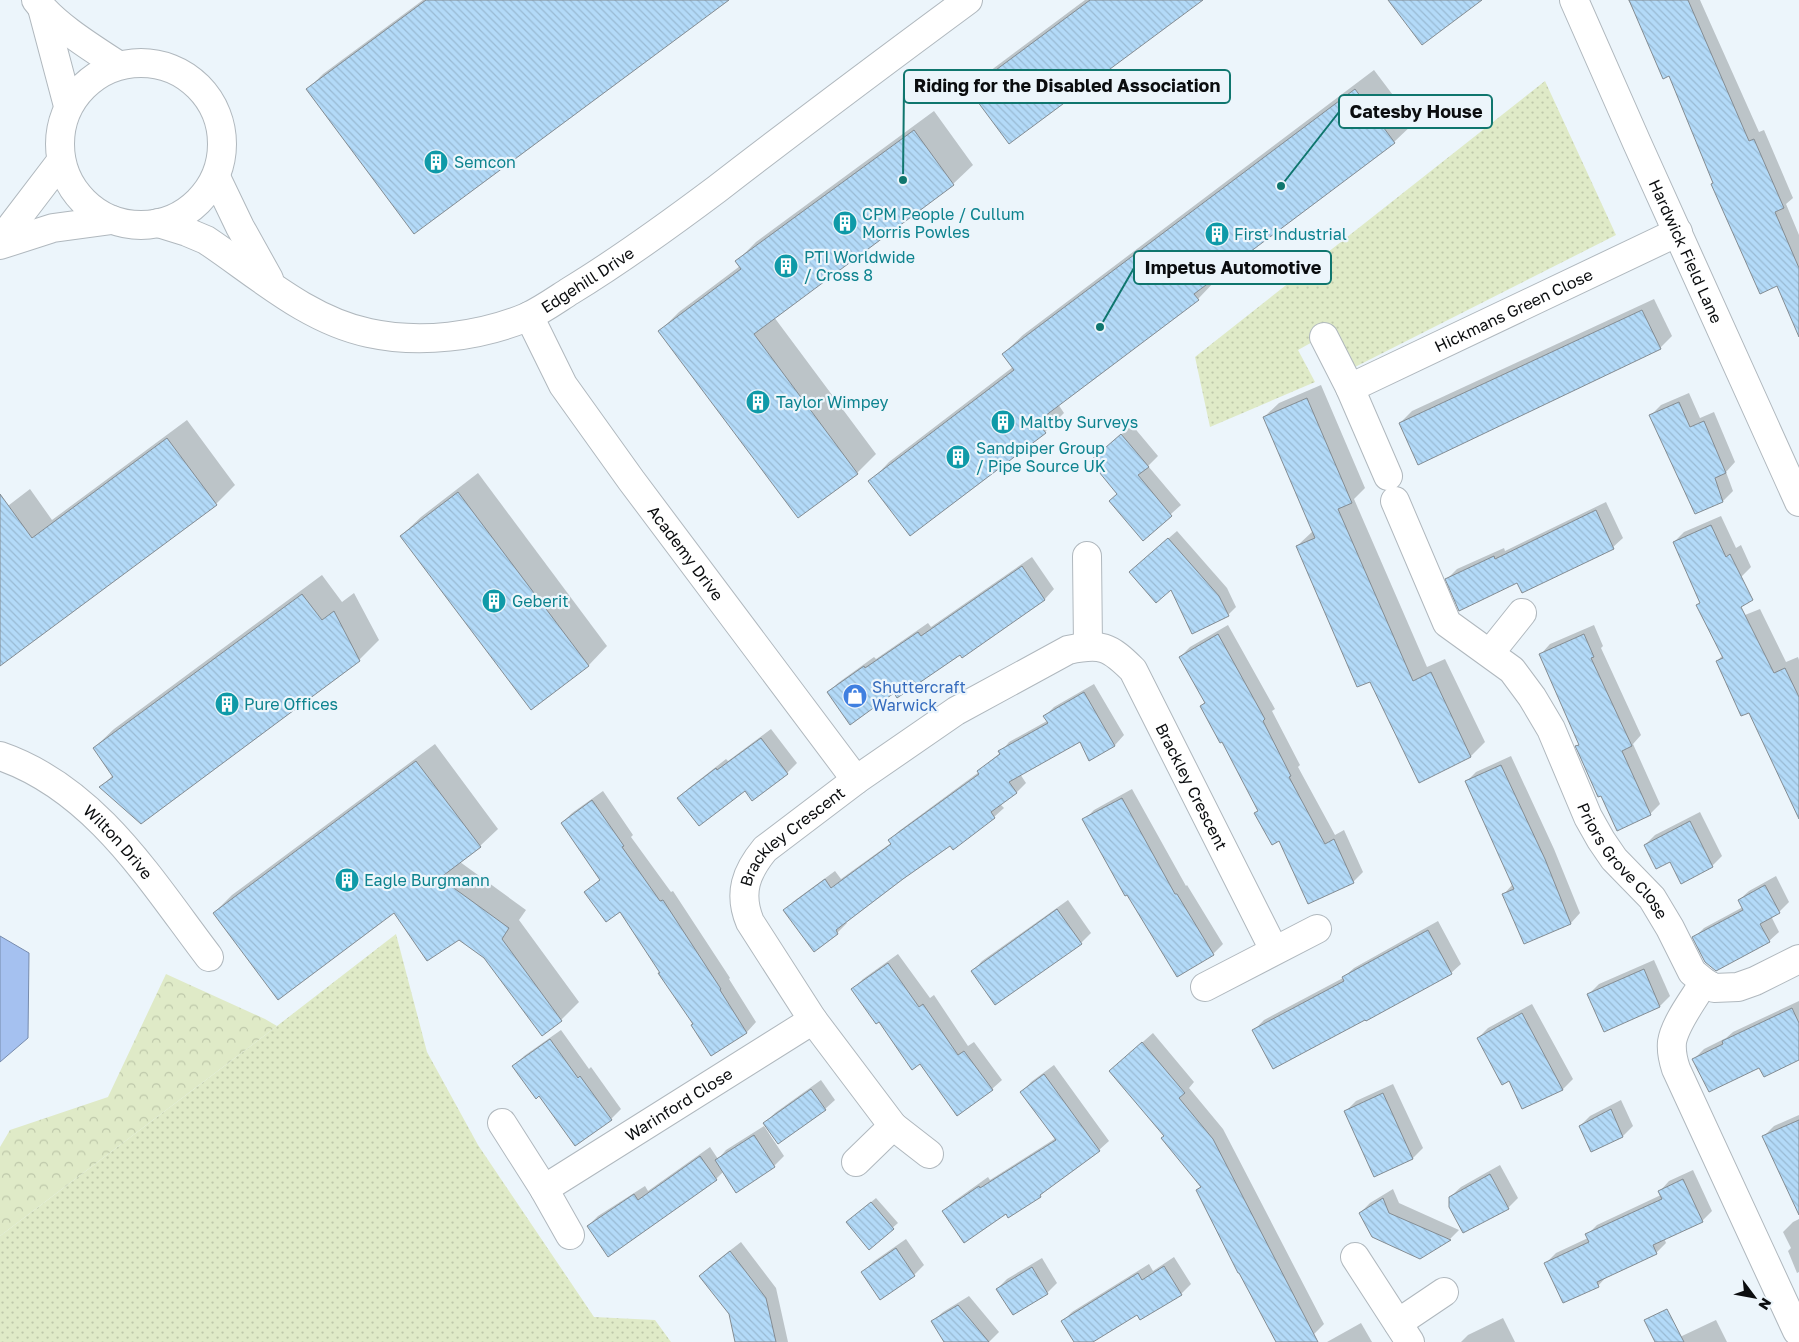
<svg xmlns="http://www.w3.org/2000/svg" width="1799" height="1342" font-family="'Golos Text',sans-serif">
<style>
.grass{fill:url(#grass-dots)}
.forest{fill:url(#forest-crowns)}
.water{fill:#a5c1f0;stroke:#778bac}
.shadow{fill:#0003}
.building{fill:url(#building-back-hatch);stroke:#848c92}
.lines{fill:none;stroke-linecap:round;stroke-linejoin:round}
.street-casing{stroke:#b0b8be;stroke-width:30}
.street{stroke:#fff;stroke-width:28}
.labels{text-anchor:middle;stroke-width:4.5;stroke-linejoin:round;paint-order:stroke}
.culture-label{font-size:16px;fill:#0d838f;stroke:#ecf5fb;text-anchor:start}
.street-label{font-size:16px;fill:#0b0d0f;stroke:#ecf5fb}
.shop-label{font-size:16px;fill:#366cbe;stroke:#ecf5fb;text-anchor:start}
.leader{fill:none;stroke:#0f766e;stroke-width:2}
.callout-dot{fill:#0f766e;stroke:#ecf5fb;stroke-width:2}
.callout{fill:#ecf5fb;stroke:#0f766e;stroke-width:2}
.callout-label{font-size:18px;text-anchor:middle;font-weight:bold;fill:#0b0d0f}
</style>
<defs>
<pattern id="grass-dots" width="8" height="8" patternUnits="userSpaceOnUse" patternTransform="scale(1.25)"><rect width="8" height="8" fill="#dfeac7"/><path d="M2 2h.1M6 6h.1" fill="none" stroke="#bec8aa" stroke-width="1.8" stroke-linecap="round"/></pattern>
<pattern id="forest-crowns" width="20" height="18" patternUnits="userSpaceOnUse" patternTransform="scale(1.25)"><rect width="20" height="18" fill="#dfeac7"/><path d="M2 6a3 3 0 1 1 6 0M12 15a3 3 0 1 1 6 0" fill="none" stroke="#bec8aa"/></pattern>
<pattern id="building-back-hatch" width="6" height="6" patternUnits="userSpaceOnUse" patternTransform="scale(1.25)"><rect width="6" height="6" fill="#b3daf8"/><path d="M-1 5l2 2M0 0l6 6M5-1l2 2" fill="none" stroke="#99bad3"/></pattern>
</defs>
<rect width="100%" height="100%" fill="#ecf5fb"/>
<g class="grass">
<path d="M1545 81 1616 235 1355 367 1334 330 1298 350 1315 382 1210 427 1195 357Z"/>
<path d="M396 934 427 1052 478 1145 594 1317 655 1320 671 1342H0V1236L277 1026Z"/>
</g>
<path class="forest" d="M166 974 265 1019 277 1026 0 1236V1147L10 1130 108 1097Z"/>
<path class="water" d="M0 936 29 953 28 1038 0 1062Z"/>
<g class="shadow">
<path d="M423 0H724L308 89 323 74Z"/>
<path d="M1085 0H1201L970 90 990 71Z"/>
<path d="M1628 0H1700L1759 132 1764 130 1793 198 1786 204 1799 235V334L1777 284 1714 182 1669 74Z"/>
<path d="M1374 70 1414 123 1394 142 1215 277 1217 279 1198 299 1058 404 1064 413 1045 432 870 482 889 462 1013 367 1003 354 1023 335Z"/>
<path d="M934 111 973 165 953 184 774 317 876 454 857 473 660 331 679 312 740 266 737 261 756 242Z"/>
<path d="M1654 299 1672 336 1660 348 1400 423 1412 411Z"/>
<path d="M1321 385 1365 488 1354 499 1427 667 1445 659 1485 742 1471 756 1419 781 1370 680 1297 546 1313 531 1264 417 1279 403Z"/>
<path d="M1689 393 1700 418 1714 412 1735 462 1726 472 1733 491 1723 501 1695 513 1651 415 1661 405Z"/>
<path d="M187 420 235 485 216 504 0 664V512L30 489 52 520Z"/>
<path d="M1132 425 1158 456 1148 466 1181 505 1143 539 1118 493 1091 461Z"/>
<path d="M478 473 607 646 588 666 401 536 421 517Z"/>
<path d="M1606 502 1623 538 1613 547 1523 592 1518 582 1447 579 1457 569 1504 548 1505 551Z"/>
<path d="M1721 516 1736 548 1741 545 1751 567 1741 577 1674 542 1684 532Z"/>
<path d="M1177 531 1227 588 1236 607 1228 615 1172 588 1139 564Z"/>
<path d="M1032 557 1054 589 1045 599 962 656 960 653 828 693 838 683 874 657 876 659 928 623 931 627Z"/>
<path d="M322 575 342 602 354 593 379 640 359 660 101 787 113 775 94 748 114 729Z"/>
<path d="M1760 609 1786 662 1798 657 1799 660V802L1749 711 1717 661 1723 655 1725 623Z"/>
<path d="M1228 625 1275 709 1272 711 1300 765 1298 767 1335 835 1344 830 1363 872 1353 882 1280 839 1259 811 1223 740 1201 706 1206 701 1180 657 1190 647Z"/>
<path d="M1594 625 1603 646 1601 648 1641 735 1633 744 1660 804 1650 814 1577 747 1580 743 1541 654 1550 644Z"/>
<path d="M1094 684 1124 735 1115 745 1090 759 1080 741 1020 774 1026 783 1017 792 1000 804 1004 808 994 817 950 844 902 878 845 922 847 923 837 933 814 950 785 910 794 901 835 871 841 879 891 843 890 840 899 831 979 772 978 771 1000 753 1009 742 1047 721 1045 716 1054 707Z"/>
<path d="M771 729 797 763 787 773 745 790 679 798 689 788 726 759 728 761Z"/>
<path d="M435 744 498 829 480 846 460 862 526 910 519 920 579 1002 561 1020 542 1034 485 957 459 938 394 911 214 913 232 895Z"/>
<path d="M1511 756 1554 849 1580 913 1571 923 1524 943 1504 894 1513 884 1466 782 1476 772Z"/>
<path d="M1132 789 1186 886 1187 885 1223 944 1213 954 1084 820 1094 810Z"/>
<path d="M603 791 633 835 631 837 671 892 673 891 730 978 729 979 756 1022 747 1032 712 1055 694 1024 621 910 586 892 601 878 562 823 572 813Z"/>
<path d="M1700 812 1722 856 1712 866 1671 861 1645 845 1655 835Z"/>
<path d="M1776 876 1789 902 1779 912 1771 916 1779 932 1769 941 1694 938 1704 928 1743 907 1739 900 1749 891Z"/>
<path d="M1068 900 1091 933 1081 943 973 971 982 961Z"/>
<path d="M1438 921 1461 964 1451 973 1254 1030 1264 1020 1343 978 1354 968Z"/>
<path d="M898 954 930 998 934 995 968 1046 974 1042 1002 1080 992 1089 920 1062 879 1020 853 989 863 979Z"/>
<path d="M1654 960 1670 996 1660 1006 1605 1030 1589 994 1599 984Z"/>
<path d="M1799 1001V1059H1694L1704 1049 1726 1038 1733 1032Z"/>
<path d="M1532 1004 1573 1079 1563 1089 1523 1107 1510 1079 1478 1038 1488 1028Z"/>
<path d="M561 1030 589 1069 591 1067 621 1109 611 1119 540 1094 514 1066 524 1056Z"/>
<path d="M1153 1033 1194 1082 1189 1088 1223 1129 1324 1324 1314 1334 1298 1342H1277L1197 1190 1202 1186 1165 1135 1110 1071Z"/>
<path d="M1054 1065 1109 1141 1099 1150 1049 1186 1040 1196 1006 1212 944 1211 953 1202 988 1177 990 1180 1056 1138 1022 1092 1031 1082Z"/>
<path d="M821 1080 835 1100 825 1109 765 1123 775 1113Z"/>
<path d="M1393 1084 1423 1148 1413 1158 1375 1175 1346 1111 1356 1101Z"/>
<path d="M1621 1100 1633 1126 1623 1136 1591 1150 1580 1126 1590 1116Z"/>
<path d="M1799 1115V1210L1764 1136 1774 1126Z"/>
<path d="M764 1126 784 1156 774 1166 737 1191 724 1171 716 1179 588 1226 598 1216 645 1186 648 1191 710 1147 718 1159 726 1150Z"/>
<path d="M1500 1165 1518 1198 1508 1208 1450 1197 1461 1187Z"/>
<path d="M1693 1170 1712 1211 1702 1221 1664 1238 1666 1243 1656 1253 1608 1275 1598 1286 1546 1263 1556 1253 1588 1238 1587 1235 1597 1225 1661 1195 1660 1191 1669 1181Z"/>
<path d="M1393 1189 1399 1203 1459 1230 1450 1239 1360 1213 1370 1203Z"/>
<path d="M876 1198 898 1223 869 1248 852 1218Z"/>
<path d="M1799 1219V1272L1797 1273 1788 1251 1791 1248 1783 1232 1793 1222Z"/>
<path d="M906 1239 924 1265 914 1275 863 1272 873 1262Z"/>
<path d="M741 1242 776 1288 788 1342H736L730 1314 701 1276 710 1266Z"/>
<path d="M1174 1257 1191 1284 1181 1294 1137 1313 1091 1342H1075L1062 1322 1072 1312 1149 1264 1153 1271Z"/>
<path d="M1042 1258 1057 1283 1047 1293 997 1289 1007 1279Z"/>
<path d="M969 1296 999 1332 989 1342H945L933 1321 943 1312Z"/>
<path d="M1503 1318 1515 1342H1461L1468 1335Z"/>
<path d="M1716 1320 1727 1342H1676L1682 1336Z"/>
<path d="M1361 1323 1372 1342H1327Z"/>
</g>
<g class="building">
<path d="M426 0H729L414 234 306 89Z"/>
<path d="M1090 0H1203L1009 144 969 90Z"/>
<path d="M1388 0H1482L1422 45Z"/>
<path d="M1629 0H1688L1749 141 1754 139 1784 208 1775 212 1799 268V337L1777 286 1760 294 1711 184 1713 183 1669 76 1663 79Z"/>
<path d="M1355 89 1395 143 1194 294 1199 300 1037 422 1046 433 910 536 868 481 1014 370 1002 354Z"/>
<path d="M914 130 954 185 754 334 858 474 798 518 658 331 741 269 735 261Z"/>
<path d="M1642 310 1661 349 1418 465 1399 423Z"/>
<path d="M1307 398 1352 503 1338 509 1413 681 1431 672 1471 757 1419 783 1370 682 1357 687 1296 546 1315 538 1263 417Z"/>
<path d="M1679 402 1690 427 1704 421 1726 473 1715 478 1723 502 1695 514 1649 415Z"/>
<path d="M1121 434 1149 467 1138 475 1172 516 1143 541 1109 501 1117 494 1090 461Z"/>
<path d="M167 438 217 505 0 666V494L32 538Z"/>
<path d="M458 492 589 666 531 710 400 536Z"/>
<path d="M1596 510 1614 549 1522 593 1517 583 1459 611 1445 579 1494 556 1495 559Z"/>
<path d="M1711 525 1726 557 1730 554 1753 600 1741 607 1774 673 1785 668 1799 697V819L1749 713 1741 716 1716 661 1723 658 1696 605 1700 603 1673 542Z"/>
<path d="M1168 538 1219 596 1229 616 1192 634 1171 590 1156 603 1129 572Z"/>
<path d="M1022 566 1045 600 962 658 960 655 897 698 894 693 850 725 827 692 864 666 865 668 918 632 921 636Z"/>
<path d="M302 594 322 620 334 611 360 661 141 824 99 787 113 777 93 748Z"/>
<path d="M1218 634 1265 719 1263 721 1291 776 1289 777 1325 844 1334 839 1354 883 1308 904 1279 841 1272 845 1254 813 1258 811 1222 742 1220 743 1200 706 1205 703 1179 657Z"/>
<path d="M1584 634 1594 657 1591 658 1632 746 1622 751 1651 815 1617 831 1601 796 1598 797 1578 752 1575 746 1579 745 1539 654Z"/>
<path d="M1084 692 1115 746 1089 761 1080 742 1009 782 1017 793 991 812 995 818 953 850 950 846 903 879 836 930 838 934 814 952 783 910 825 879 831 888 891 844 888 840 979 774 977 771 1000 754 998 751 1048 723 1043 716Z"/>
<path d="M761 738 788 774 752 801 745 791 699 826 677 798 716 768 717 770Z"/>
<path d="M416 761 481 847 440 878 509 928 502 939 562 1021 542 1036 484 958 459 940 427 961 394 913 278 1000 213 913Z"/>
<path d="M1501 765 1545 859 1571 924 1524 944 1502 894 1514 889 1465 781Z"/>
<path d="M1122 798 1175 894H1177L1214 955 1177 977 1127 895 1125 896 1082 819Z"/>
<path d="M592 800 624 846 622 847 660 901 663 900 721 989 720 990 747 1033 711 1056 691 1025 693 1024 658 973H660L620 912 606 922 584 892 600 880 561 823Z"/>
<path d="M1690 821 1713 867 1681 884 1670 862 1656 869 1644 845Z"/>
<path d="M1765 885 1780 913 1760 924 1770 942 1716 971 1705 962 1692 937 1743 910 1738 900Z"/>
<path d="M1057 909 1082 944 995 1005 971 971Z"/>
<path d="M1428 930 1452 974 1366 1021 1365 1020 1273 1069 1252 1030 1344 981 1342 977Z"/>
<path d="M888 963 919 1007 923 1004 958 1055 964 1051 993 1090 957 1116 920 1064 912 1070 879 1022 876 1024 851 989Z"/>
<path d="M1644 969 1660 1007 1604 1032 1587 994Z"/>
<path d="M1792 1008 1799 1023V1060L1764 1077 1759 1068 1709 1092 1692 1059 1723 1044 1722 1041Z"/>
<path d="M1522 1013 1563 1090 1522 1109 1509 1081 1502 1085 1477 1038Z"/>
<path d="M550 1039 578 1078 580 1076 612 1120 575 1146 539 1096 536 1099 512 1066Z"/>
<path d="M1142 1042 1185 1093 1179 1098 1213 1139 1318 1342H1276L1239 1273H1238L1196 1190 1201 1187 1161 1138 1164 1136 1109 1071Z"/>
<path d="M1044 1074 1100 1151 1040 1195 1041 1197 1008 1218 1006 1214 964 1243 942 1211 979 1186 980 1188 1056 1140 1020 1092Z"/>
<path d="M811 1089 826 1110 778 1144 763 1123Z"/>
<path d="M1383 1093 1413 1159 1374 1177 1344 1111Z"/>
<path d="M1611 1109 1623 1137 1591 1152 1579 1126Z"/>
<path d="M1799 1120V1215L1762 1136Z"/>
<path d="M754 1135 775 1167 736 1193 715 1160Z"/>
<path d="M700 1156 717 1180 608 1257 587 1226 634 1194 638 1200Z"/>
<path d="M1490 1174 1509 1209 1463 1233 1449 1207V1197Z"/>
<path d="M1683 1179 1703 1222 1653 1245 1657 1254 1597 1282 1599 1287 1563 1303 1544 1263 1589 1242 1585 1234 1662 1199 1658 1191Z"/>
<path d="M1383 1198 1389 1213 1451 1240 1420 1259 1372 1237 1359 1213Z"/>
<path d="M871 1202 894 1229 869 1250 846 1222Z"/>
<path d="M896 1248 915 1276 880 1300 861 1272Z"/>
<path d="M730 1251 766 1298 776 1342H735L729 1314 699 1276Z"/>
<path d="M1164 1266 1182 1295 1140 1320 1137 1315 1093 1342H1074L1061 1321 1138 1273 1142 1280Z"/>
<path d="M1032 1267 1048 1294 1013 1315 996 1289Z"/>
<path d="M958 1305 989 1342H944L931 1321Z"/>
<path d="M1667 1309 1684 1342H1655L1644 1320Z"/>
</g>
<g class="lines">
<defs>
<g id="street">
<path d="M36 0C53 24 92 48 118 65"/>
<path id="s1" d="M1574 0 1637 143 1799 502"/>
<path d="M42 8 68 106"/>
<circle cx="141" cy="144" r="81"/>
<path d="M216 177 240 227 269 279"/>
<path id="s2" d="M158 223 187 232 206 240C257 274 307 320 369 333 420 344 479 337 527 317 542 310 556 300 570 291 621 260 669 225 717 189 800 125 884 62 968 0"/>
<path d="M0 241 61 161"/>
<path d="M0 245 53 228 112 220"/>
<path id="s3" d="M529 316 563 385 631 480 856 780"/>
<path d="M1324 337 1350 388 1388 476"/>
<path id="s4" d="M1350 388 1678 232"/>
<path id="s5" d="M1395 501 1447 623 1512 670 1532 697 1551 729 1588 817 1601 840 1614 859 1652 898 1670 928 1692 972 1704 982 1714 988 1738 987 1755 981 1799 959"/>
<path d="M1087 556 1088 646"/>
<path d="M1490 653 1522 613"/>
<path id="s6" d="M0 756C96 789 151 881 209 957"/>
<path d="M1704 982C1694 999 1675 1023 1672 1042 1671 1052 1673 1060 1676 1069L1797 1331"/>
<path d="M1205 987 1317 929"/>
<path d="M502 1123 544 1189 570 1235"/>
<path id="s7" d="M893 1126 813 1020 750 922C738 893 746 872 765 849L856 780 956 711 1068 650C1101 643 1109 646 1133 670L1274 950"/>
<path d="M856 1162 893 1126 929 1154"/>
<path id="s8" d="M544 1189 813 1020"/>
<path d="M1355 1257 1410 1342"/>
<path d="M1398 1323 1444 1292"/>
</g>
</defs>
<use href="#street" class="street-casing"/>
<use href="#street" class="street"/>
</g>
<defs>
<symbol id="building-disc" viewBox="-11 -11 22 22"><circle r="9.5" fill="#0f9aa8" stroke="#ecf5fb"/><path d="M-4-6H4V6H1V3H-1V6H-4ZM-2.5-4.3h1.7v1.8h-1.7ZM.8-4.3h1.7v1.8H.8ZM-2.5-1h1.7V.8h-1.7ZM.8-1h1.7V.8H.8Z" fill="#fff"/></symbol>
<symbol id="shop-disc" viewBox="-11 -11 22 22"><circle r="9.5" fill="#3f7fe0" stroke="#ecf5fb"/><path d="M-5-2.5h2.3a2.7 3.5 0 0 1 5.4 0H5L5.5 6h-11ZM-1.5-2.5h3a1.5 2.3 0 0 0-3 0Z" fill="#fff"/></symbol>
</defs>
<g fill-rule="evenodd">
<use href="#building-disc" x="422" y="148" width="28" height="28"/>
<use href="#building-disc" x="831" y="209" width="28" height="28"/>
<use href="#building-disc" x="1203" y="220" width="28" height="28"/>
<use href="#building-disc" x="772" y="252" width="28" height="28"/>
<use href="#building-disc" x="744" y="388" width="28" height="28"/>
<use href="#building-disc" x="989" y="408" width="28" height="28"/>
<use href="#building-disc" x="944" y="443" width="28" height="28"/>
<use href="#building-disc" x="480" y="587" width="28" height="28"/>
<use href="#shop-disc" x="841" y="682" width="28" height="28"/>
<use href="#building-disc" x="213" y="690" width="28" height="28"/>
<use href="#building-disc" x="333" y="866" width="28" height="28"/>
</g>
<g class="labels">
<g class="culture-label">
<text x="454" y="168">Semcon</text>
<text x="862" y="220">CPM People / Cullum<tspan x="862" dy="18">Morris Powles</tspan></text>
<text x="1234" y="240">First Industrial</text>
<text x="804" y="263">PTI Worldwide<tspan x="804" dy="18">/ Cross 8</tspan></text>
<text x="776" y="408">Taylor Wimpey</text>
<text x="1020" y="428">Maltby Surveys</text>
<text x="976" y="454">Sandpiper Group<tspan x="976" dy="18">/ Pipe Source UK</tspan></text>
<text x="512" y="607">Geberit</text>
<text x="244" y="710">Pure Offices</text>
<text x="364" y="886">Eagle Burgmann</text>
</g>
<g class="street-label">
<text dy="6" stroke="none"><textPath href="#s1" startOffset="275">Hardwick Field Lane</textPath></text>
<text dy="6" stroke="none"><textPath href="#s2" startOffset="472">Edgehill Drive</textPath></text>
<text dy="6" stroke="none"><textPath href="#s4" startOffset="181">Hickmans Green Close</textPath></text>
<text dy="6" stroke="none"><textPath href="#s3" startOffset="285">Academy Drive</textPath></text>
<text dy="6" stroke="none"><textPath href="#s7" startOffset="895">Brackley Crescent</textPath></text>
<text dy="6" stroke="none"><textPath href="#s7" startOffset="356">Brackley Crescent</textPath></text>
<text dy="6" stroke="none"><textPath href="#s6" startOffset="148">Wilton Drive</textPath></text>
<text dy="6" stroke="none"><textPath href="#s5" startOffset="435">Priors Grove Close</textPath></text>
<text dy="6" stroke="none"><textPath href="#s8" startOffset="159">Warinford Close</textPath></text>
</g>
<g class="shop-label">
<text x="872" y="693">Shuttercraft<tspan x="872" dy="18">Warwick</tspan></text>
</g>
</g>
<path class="leader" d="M903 180L904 86M1281 186L1339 112M1100 327L1134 268"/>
<g class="callout-dot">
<circle cx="903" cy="180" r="5"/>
<circle cx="1281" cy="186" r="5"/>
<circle cx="1100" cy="327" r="5"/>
</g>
<g class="callout">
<rect x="904" y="70" width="326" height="33" rx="5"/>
<rect x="1339" y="95" width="153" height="33" rx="5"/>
<rect x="1134" y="251" width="197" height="33" rx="5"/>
</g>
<g class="callout-label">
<text x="1067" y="92">Riding for the Disabled Association</text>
<text x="1416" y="118">Catesby House</text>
<text x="1233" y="274">Impetus Automotive</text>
</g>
<g transform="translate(1754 1297) rotate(122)" stroke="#ecf5fb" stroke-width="4" paint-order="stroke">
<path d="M0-4L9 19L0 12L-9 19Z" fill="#0b0d0f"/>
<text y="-8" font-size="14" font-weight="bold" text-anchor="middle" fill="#0b0d0f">N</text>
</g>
</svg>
